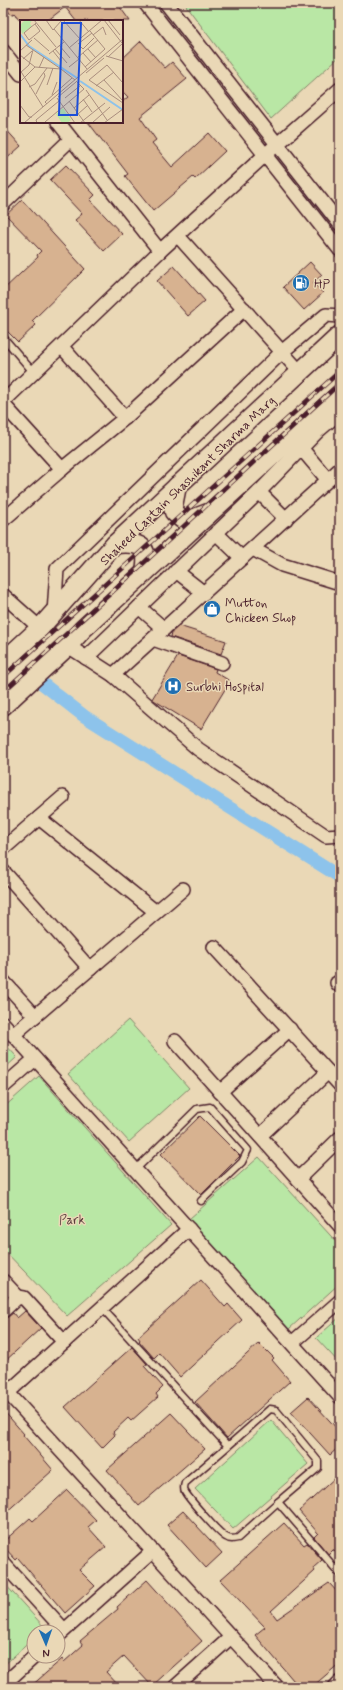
<svg xmlns="http://www.w3.org/2000/svg" width="343" height="1690" font-family="Mynerve,sans-serif">
<style>
.green{fill:#b9e7a5;stroke:#828368}
.lines{fill:none;stroke-linecap:round;stroke-linejoin:round}
.canal{stroke:#8dc3eb;stroke-width:13}
.building{fill:#d7b290;stroke:#4a1f2b}
.service-casing{stroke:#4a1f2b;stroke-width:9}
.minor-casing{stroke:#4a1f2b;stroke-width:16}
.secondary-casing{stroke:#4a1f2b;stroke-width:21}
.service{stroke:#ead8b6;stroke-width:6}
.minor{stroke:#ead8b6;stroke-width:13}
.secondary{stroke:#ead8b6;stroke-width:18}
.rail-casing{stroke:#4a1f2b;stroke-width:4.5}
.rail{stroke:#ead8b6;stroke-width:3;stroke-dasharray:9;stroke-linecap:butt}
.labels{text-anchor:middle;stroke-width:3;stroke-linejoin:round;paint-order:stroke}
.poi-label{font-size:13px;fill:#4a1f2b;stroke:#ead8b6;text-anchor:start}
.street-label{font-size:13px;fill:#4a1f2b;stroke:#ead8b6}
.park-label{font-size:13px;fill:#5b3d3d;stroke:#ead8b6}
.inset-river{fill:none;stroke:#8dc3eb;stroke-width:2}
.inset-road{fill:none;stroke:#aa8e7e;stroke-width:1}
.view{fill:#1d4ed8;fill-opacity:0.15;stroke:#1d4ed8;stroke-width:2}
.inset-edge{fill:none;stroke:#4a1f2b;stroke-width:2}
</style>
<rect width="100%" height="100%" fill="#ead8b6"/>
<filter id="ink" filterUnits="userSpaceOnUse"><feTurbulence type="fractalNoise" baseFrequency=".025" numOctaves="2"/><feDisplacementMap in="SourceGraphic" scale="8" xChannelSelector="R" yChannelSelector="G"/><feConvolveMatrix kernelMatrix="1 2 1 2 8 2 1 2 1" color-interpolation-filters="sRGB"/></filter>
<g filter="url(#ink)">
<g class="green">
<path d="M184 3H340V56L271 119Z"/>
<path d="M128 1020 189 1088 129 1142 68 1074Z"/>
<path d="M3 1042 17 1057 3 1070Z"/>
<path d="M39 1076 171 1225 67 1316 3 1249V1108Z"/>
<path d="M259 1157 340 1246V1283L289 1329 189 1219Z"/>
<path d="M340 1317V1364L316 1338Z"/>
<path d="M271 1420 308 1464 233 1529 195 1489Z"/>
<path d="M3 1582 45 1628 41 1632H34V1638L3 1666Z"/>
</g>
<g class="lines">
<path class="canal" d="M34 677 84 716 340 877"/>
</g>
<g class="building">
<path d="M3 3H117L130 21H76L65 7 47 21H21L14 13 11 15Z"/>
<path d="M141 41 165 68 172 62 187 79 140 117 156 140 152 143 172 167 209 133 225 151 195 179 193 177 153 211 125 176 128 174 88 122H122V102L128 97 122 91V59Z"/>
<path d="M3 126 21 146 3 162Z"/>
<path d="M66 165 95 195 90 200 122 234 104 251 75 220 82 214 50 180Z"/>
<path d="M22 200 85 269 32 321 36 325 18 342 3 327V290L38 257 37 255 41 251 6 215Z"/>
<path d="M310 262 322 275 313 283 323 293 304 310 283 287Z"/>
<path d="M174 266 205 301 188 316 157 281Z"/>
<path d="M179 626 226 641 221 654 171 637 172 632Z"/>
<path d="M178 656 216 669 215 672 230 681 201 729 152 699Z"/>
<path d="M200 1116 240 1156 201 1195 161 1154Z"/>
<path d="M201 1280 225 1307 228 1304 242 1320 180 1377 159 1353 154 1358 139 1341 140 1340 138 1337Z"/>
<path d="M25 1311 41 1328 3 1363V1319L8 1317 13 1313 17 1318Z"/>
<path d="M259 1343 274 1358 272 1360 290 1381 227 1438 195 1402Z"/>
<path d="M132 1347 147 1364 144 1366 163 1387 156 1394 158 1397 131 1421 128 1418 113 1432 115 1435 102 1448 65 1407Z"/>
<path d="M308 1397 340 1432V1446L330 1455 291 1412Z"/>
<path d="M3 1410 24 1434 23 1435 53 1470 3 1515Z"/>
<path d="M171 1413 205 1449 139 1506 107 1470Z"/>
<path d="M340 1473V1546L334 1551 333 1549 328 1554 314 1537 318 1533 299 1511Z"/>
<path d="M67 1490 96 1520 88 1527 106 1547 79 1570 95 1586 65 1613 18 1558 16 1560 3 1546V1542L30 1518 33 1521Z"/>
<path d="M183 1511 222 1553 206 1568 167 1525Z"/>
<path d="M284 1523 304 1545 307 1543 322 1560 313 1568 315 1571 271 1611 277 1619 329 1583 340 1595V1663L312 1687H299L255 1635 265 1627 220 1580Z"/>
<path d="M147 1580 202 1641 164 1675 152 1686 124 1656 106 1672 120 1687H30L62 1659 64 1662 83 1645 80 1641 118 1609 117 1607Z"/>
</g>
<g class="lines">
<defs>
<g id="service">
<path d="M3 337 34 373"/>
<path d="M135 1170 197 1109 210 1107 248 1150 242 1162 201 1201"/>
<path d="M102 1308 228 1446 270 1409 276 1410 318 1461V1468L278 1502 238 1538C234 1539 230 1540 226 1537 219 1534 190 1500 185 1492 184 1490 184 1486 185 1483L228 1446"/>
<path d="M278 1502 340 1574"/>
</g>
<g id="minor">
<path d="M145 3 340 250"/>
<path d="M166 3 340 224"/>
<path d="M3 51 21 74"/>
<path d="M58 122 160 251"/>
<path d="M3 204 71 139"/>
<path d="M178 236 300 372"/>
<path d="M62 347 125 418"/>
<path d="M3 402 160 251 265 155 340 89"/>
<path d="M3 404 62 469"/>
<path d="M301 448 328 480"/>
<path d="M259 492 286 519"/>
<path d="M3 520 62 469 125 418 244 309"/>
<path d="M216 533 242 558"/>
<path d="M253 549 282 565 340 583"/>
<path d="M176 571 204 593"/>
<path d="M3 595 40 628"/>
<path d="M139 607 164 629"/>
<path d="M54 613 57 569 283 351 326 315 340 316"/>
<path d="M153 639 222 663"/>
<path d="M68 646 113 675 198 749 326 836 340 835"/>
<path d="M86 658 259 492 318 431 340 412"/>
<path d="M113 675 340 469"/>
<path d="M39 818 156 912"/>
<path d="M3 849 63 797"/>
<path d="M3 871 90 969"/>
<path d="M214 947 340 1085"/>
<path d="M3 981 35 1016"/>
<path d="M337 983 340 986"/>
<path d="M3 1023 340 1397"/>
<path d="M13 1035 183 889"/>
<path d="M175 1041 340 1226"/>
<path d="M3 1087 35 1059"/>
<path d="M220 1092 290 1029"/>
<path d="M260 1136 328 1072"/>
<path d="M298 1179 340 1138"/>
<path d="M3 1281 18 1297"/>
<path d="M3 1311 18 1297 24 1298 64 1342"/>
<path d="M292 1343 340 1301"/>
<path d="M8 1393 277 1687"/>
<path d="M3 1397 189 1229"/>
<path d="M3 1563 64 1630"/>
<path d="M58 1636 153 1551"/>
<path d="M3 1685 35 1656"/>
<path d="M175 1687 231 1637"/>
<path d="M335 1687 340 1682"/>
</g>
<g id="secondary">
<path d="M177 486 173 506 174 512 182 519 195 518 208 513"/>
<path d="M115 544C140 542 150 545 145 572"/>
<path d="M3 662 40 628 115 544 340 335"/>
<path d="M3 706 68 646 83 629 340 394"/>
</g>
</defs>
<use href="#service" class="service-casing"/>
<use href="#minor" class="minor-casing"/>
<use href="#secondary" class="secondary-casing"/>
<use href="#service" class="service"/>
<use href="#minor" class="minor"/>
<use href="#secondary" class="secondary"/>
<defs>
<g id="rail">
<path d="M3 677 340 371"/>
<path d="M3 692 340 383"/>
</g>
</defs>
<use href="#rail" class="rail-casing"/>
<use href="#rail" class="rail"/>
</g>
</g>
<defs>
<symbol id="fuel-disc" viewBox="-11 -11 22 22"><circle r="9.5" fill="#1f6fb2" stroke="#ead8b6"/><path d="M-5.5-6h7V0h2V4h1.3V-2.5L3-4.5l.8-.8L6-3V5H2.5V1h-1V6h-7ZM-4.2-4.7v3.2H.2V-4.7Z" fill="#fff"/></symbol>
<symbol id="shop-disc" viewBox="-11 -11 22 22"><circle r="9.5" fill="#1f6fb2" stroke="#ead8b6"/><path d="M-5-2.5h2.3a2.7 3.5 0 0 1 5.4 0H5L5.5 6h-11ZM-1.5-2.5h3a1.5 2.3 0 0 0-3 0Z" fill="#fff"/></symbol>
<symbol id="hospital-disc" viewBox="-11 -11 22 22"><circle r="9.5" fill="#1f6fb2" stroke="#ead8b6"/><path d="M-5-5h3v3.5h4V-5h3V5h-3V1.5h-4V5h-3Z" fill="#fff"/></symbol>
</defs>
<g fill-rule="evenodd">
<use href="#fuel-disc" x="291" y="273" width="20" height="20"/>
<use href="#shop-disc" x="202" y="599" width="20" height="20"/>
<use href="#hospital-disc" x="163" y="676" width="20" height="20"/>
</g>
<g class="labels">
<g class="poi-label">
<text x="314" y="288">HP</text>
<text x="225" y="607">Mutton<tspan x="225" dy="15">Chicken Shop</tspan></text>
<text x="186" y="691">Surbhi Hospital</text>
</g>
<g class="street-label">
<text transform="translate(187 480) rotate(-44)" y="5">Shaheed Captain Shashikant Sharma Marg</text>
</g>
<g class="park-label">
<text x="72" y="1224">Park</text>
</g>
</g>
<g transform="translate(20 20)">
<rect width="103" height="103" fill="#ead8b6"/>
<path d="M5 0H12L10 4 12 6 2 14 0 5ZM43 88 51 100 47 103H42L36 94Z" fill="#b9e7a5"/>
<path class="inset-river" d="M0 14 9 26 57 58M60 61 103 90"/>
<path class="inset-road" d="M14 0 36 27M26 0 33 10 42 0M43 0 60 19M59 0 69 12M84 0 102 23M88 0 100 15M15 4 20 11 9 20 4 13 11 7 15 4 16 3M34 9 67 49M73 15 83 7 86 15M14 18 29 31M58 24 72 13M6 25 41 49M39 25 50 38M59 25 63 29 74 18M49 28 82 0M35 29 47 43M68 29 76 38M0 31 12 20M33 31 41 41M63 33 71 42M29 34 44 22M0 35 15 47 41 49 55 60M86 36 103 41M88 37 103 23M57 38 78 20M3 39 12 31M49 47 59 39M65 47 85 29 70 11M19 48 24 37M0 50 23 87M0 53 9 45 13 30M66 53 84 38M84 60 103 81M0 62 15 47M103 63 87 45 69 60 103 83M27 65 33 48M76 66 94 52M9 67 15 64 27 48M66 70 87 100M16 74 25 56 24 53M32 75 37 62M38 77 56 62M37 78 55 103M45 78 61 65M63 79 72 92M49 81 65 103M27 84 25 82 52 58M0 85 9 97H12M54 88 69 75M58 94 67 86M25 102 64 69 56 61M4 103 103 19M17 103 16 100 39 81M60 103 85 83M72 103 90 87M84 103 103 89"/>
<path class="view" d="M42 3H61L57 95H39Z"/>
<rect width="103" height="103" class="inset-edge"/>
</g>
<rect width="343" height="1690" fill="none" stroke="#ead8b6" stroke-width="16"/>
<rect x="8" y="8" width="327" height="1674" fill="none" stroke="#4a1f2b" stroke-width="1.5" filter="url(#ink)"/>
<g transform="translate(46 1644) rotate(178)"><circle r="19" fill="#ead8b6" stroke="#aa8e7e"/>
<path d="M0-3L7 15L0 10L-7 15Z" fill="#1f6fb2"/>
<text y="-6" font-size="11" font-weight="bold" text-anchor="middle" fill="#4a1f2b">N</text>
</g>
</svg>
